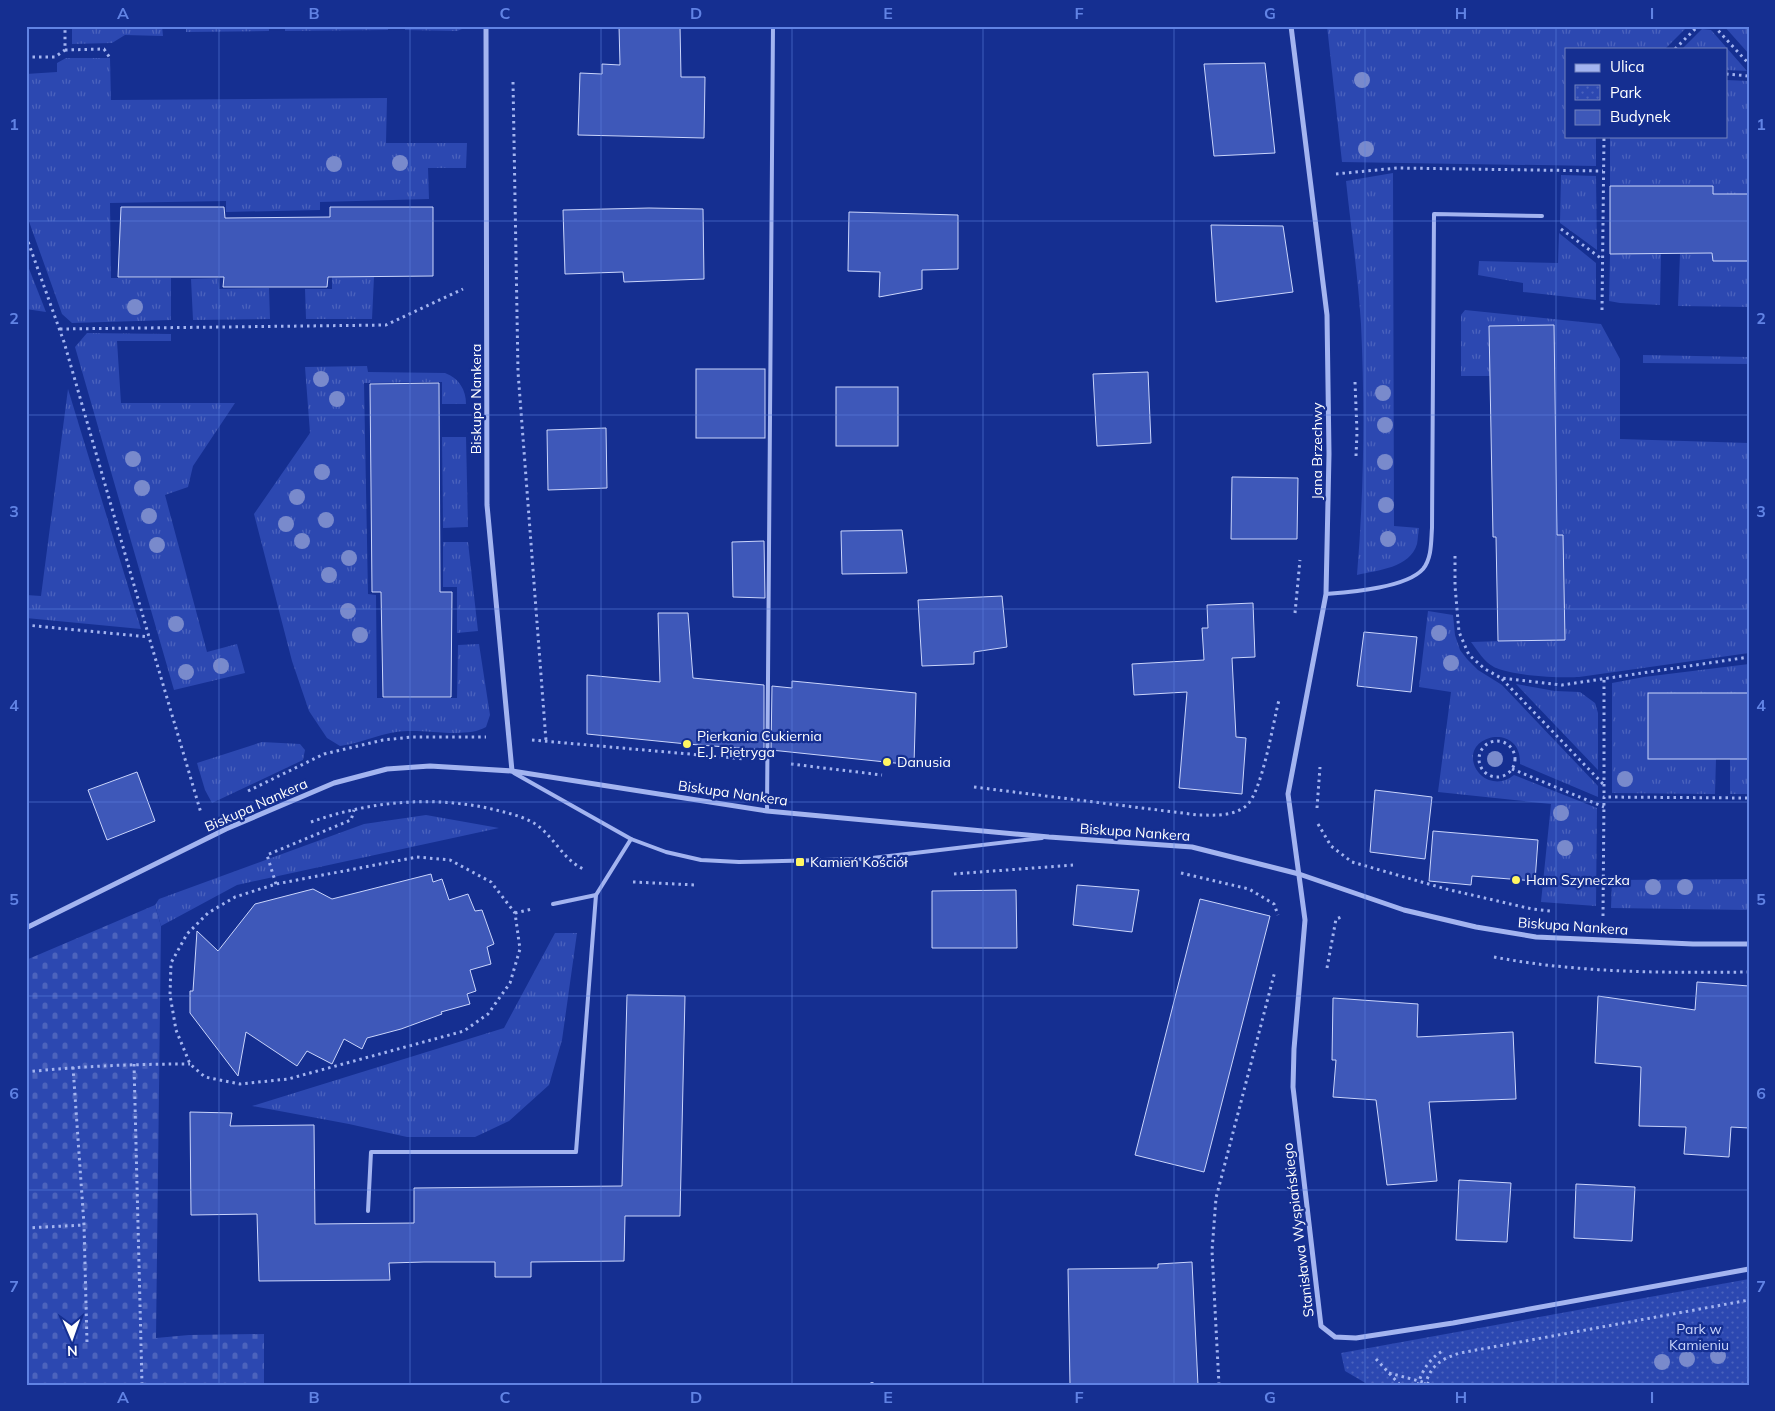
<svg xmlns="http://www.w3.org/2000/svg" width="1775" height="1411" font-family="Mulish,sans-serif">
<style>
.grass{fill:url(#grass-tufts)}
.cemetery{fill:url(#cemetery-stones)}
.park{fill:url(#park-dots)}
.building{fill:#3e58b9;stroke:#cad5fc}
.lines{fill:none;stroke-linecap:round;stroke-linejoin:round}
.path{stroke:#a3b4f0;stroke-width:3;stroke-dasharray:2.5 4;stroke-linecap:butt}
.lane{stroke:#a3b4f0;stroke-width:4}
.street{stroke:#a3b4f0;stroke-width:5}
.tree{fill:#798acc}
.grid{fill:none;stroke:#6183e4;stroke-width:1;stroke-opacity:0.55}
.poi-dot{fill:#fff662;stroke:#152f91;stroke-width:2}
.labels{text-anchor:middle;stroke-width:4.5;stroke-linejoin:round;paint-order:stroke}
.street-label{font-size:14px;fill:#fff;stroke:#152f91}
.poi-label{font-size:14px;fill:#fff;stroke:#152f91;text-anchor:start}
.park-label{font-size:14px;fill:#cad5fc;stroke:#152f91}
.neatline{fill:none;stroke:#6183e4;stroke-width:2}
.grid-label{font-size:16px;text-anchor:middle;font-weight:bold;fill:#6183e4}
</style>
<defs>
<pattern id="grass-tufts" width="24" height="20" patternUnits="userSpaceOnUse" patternTransform="scale(1.25)"><rect width="24" height="20" fill="#2c48b1"/><path d="M3 7l-1-3M5 7V3M7 7l1-3M15 17l-1-3M17 17v-4M19 17l1-3" fill="none" stroke="#4c63bd"/></pattern>
<pattern id="cemetery-stones" width="16" height="16" patternUnits="userSpaceOnUse" patternTransform="scale(1.25)"><rect width="16" height="16" fill="#2c48b1"/><path d="M2 7V4a2 2 0 0 1 4 0v3zM10 15v-3a2 2 0 0 1 4 0v3z" fill="#4c63bd"/></pattern>
<pattern id="park-dots" width="8" height="8" patternUnits="userSpaceOnUse" patternTransform="scale(1.25)"><rect width="8" height="8" fill="#2c48b1"/><path d="M2 2h.1M6 6h.1" fill="none" stroke="#4c63bd" stroke-width="1.8" stroke-linecap="round"/></pattern>
</defs>
<rect width="100%" height="100%" fill="#152f91"/>
<g class="grass">
<path d="M72 26H162L163 36 125 35 112 43 72 44Z"/>
<path d="M186 26H269V31L186 32Z"/>
<path d="M285 26H388V30L285 31Z"/>
<path d="M405 26H463L462 29 457 31 405 30Z"/>
<path d="M1327 26H1688L1665 49H1566V136H1596V166L1342 162Z"/>
<path d="M1724 26H1749V54Z"/>
<path d="M1702 29 1711 30 1747 71 1726 70V49H1682Z"/>
<path d="M66 58H110L111 100 387 98 386 143H467L466 168H428L429 199 320 202V210L226 212V201L110 203 111 278H171V320L72 323 62 314 26 213V74L57 72V63Z"/>
<path d="M1726 80 1749 81V194H1713V186H1610V136H1726Z"/>
<path d="M1393 173 1394 526 1419 528C1418 533 1418 539 1417 544 1410 568 1378 570 1357 575 1364 491 1365 408 1361 324 1358 276 1351 228 1346 181Z"/>
<path d="M1561 175 1596 176 1597 250 1560 223Z"/>
<path d="M1559 233 1596 263V300L1523 292V283L1478 275 1479 261 1558 263Z"/>
<path d="M1712 253 1713 261H1749V307L1678 306 1680 254Z"/>
<path d="M1610 254H1661L1660 305 1620 303 1609 301Z"/>
<path d="M26 261 46 312 26 309Z"/>
<path d="M332 276 374 277 372 319H306L305 289H332Z"/>
<path d="M218 278 219 289 269 288 270 319 193 320 191 279Z"/>
<path d="M1465 310 1601 324 1620 359V439L1749 443V653L1579 677C1559 678 1512 676 1494 667 1484 662 1478 651 1471 642L1565 639 1563 535H1557L1554 326H1489L1490 376H1461V315Z"/>
<path d="M87 333 171 334V341H117L121 403H235L193 466 188 487 165 495 207 652 237 644 245 673 174 690 75 347Z"/>
<path d="M1643 355 1749 357V364L1643 363Z"/>
<path d="M367 366 368 372 445 373C459 378 466 390 466 404H442V382L364 383 368 594 376 595 377 698H457L458 645 479 644 490 715 486 727C468 738 430 730 408 731 384 731 363 743 340 746L327 738 309 711 292 661 254 514 310 433 305 367Z"/>
<path d="M68 389 141 629 26 618V595L41 596Z"/>
<path d="M442 437H466L468 527 443 528Z"/>
<path d="M443 542H468L478 631 457 633V587H443Z"/>
<path d="M1428 611 1453 615 1455 635 1460 650 1467 659 1478 670 1502 685 1598 786V797L1520 764C1522 722 1461 734 1475 767 1478 773 1483 778 1489 780 1498 783 1507 781 1514 775L1597 808 1596 906 1541 902 1551 804 1438 792 1451 692 1419 687Z"/>
<path d="M1749 664V693L1648 694V759H1716L1715 794 1612 793V683L1644 677Z"/>
<path d="M1516 684 1555 691 1580 692 1595 703 1598 713V770Z"/>
<path d="M262 742 300 744 305 750 303 760 212 803 205 790 197 763Z"/>
<rect x="1730" y="759" width="19" height="35"/>
<path d="M426 815 499 828 237 885 161 926 155 905 159 899 364 824Z"/>
<path d="M1749 879V910L1611 908 1612 880Z"/>
<path d="M555 933H577L562 1040 549 1085 509 1121 475 1137H407L349 1124 252 1106 504 1028Z"/>
</g>
<path class="cemetery" d="M155 905 161 926 156 1338 189 1335 264 1334V1385H26V960Z"/>
<path class="park" d="M1749 1279V1385H1369L1345 1371 1341 1353Z"/>
<g class="building">
<path d="M619 26H680L681 77H705L704 138 578 135 580 73 602 74V64L620 65Z"/>
<path d="M1265 63 1275 153 1214 156 1204 64Z"/>
<path d="M1610 186H1713V194H1749V261H1713L1712 253 1610 254Z"/>
<path d="M121 207H224L225 218 330 217V207H433V276L328 277 327 287H223L224 277H118Z"/>
<path d="M649 208 703 209 704 279 624 282 623 272 565 274 563 210Z"/>
<path d="M849 212 958 215V269L922 270V289L879 297 880 272 848 271Z"/>
<path d="M1211 225 1283 226 1293 292 1216 302Z"/>
<path d="M1554 325 1557 535H1563L1565 640 1498 641 1496 537H1493L1489 326Z"/>
<rect x="696" y="369" width="69" height="69"/>
<path d="M1148 372 1151 443 1097 446 1093 374Z"/>
<path d="M439 383 440 592H452L451 697H383L381 592H372L370 384Z"/>
<rect x="836" y="387" width="62" height="59"/>
<path d="M606 428 607 488 548 490 547 430Z"/>
<path d="M1232 477 1298 478 1297 539H1231Z"/>
<path d="M902 530 907 573 842 574 841 531Z"/>
<path d="M764 541 765 598 733 597 732 542Z"/>
<path d="M1002 596 1007 647 974 652V664L922 666 918 600Z"/>
<path d="M1253 603 1255 657 1232 658 1236 737 1246 738 1242 794 1179 788 1187 692 1134 695 1132 664 1204 660 1202 628H1208L1207 605Z"/>
<path d="M658 613H688L693 678 764 685V750L687 744 587 734V675L660 682Z"/>
<path d="M1364 632 1417 637 1411 692 1357 686Z"/>
<path d="M792 681 916 693 914 765 771 750 772 686 792 688Z"/>
<rect x="1648" y="693" width="101" height="66"/>
<path d="M137 772 155 821 107 840 88 790Z"/>
<path d="M1375 790 1432 797 1425 859 1370 852Z"/>
<path d="M1433 831 1538 840 1535 881 1472 876 1471 885 1429 881Z"/>
<path d="M431 874 433 882 442 879 449 900 468 894 475 911 482 910 494 944 487 947 491 964 470 970 476 991 467 994 470 1004 441 1012 442 1014 401 1029 367 1038 362 1049 344 1039 332 1064 307 1051 297 1066 246 1032 238 1076 190 1013V991H193L197 931 218 951 255 904 313 889 332 899Z"/>
<path d="M1077 885 1139 890 1132 932 1073 925Z"/>
<path d="M1016 890 1017 948H932V891Z"/>
<path d="M1200 899 1270 916 1204 1172 1135 1155Z"/>
<path d="M1697 982 1749 986V1128L1731 1127 1729 1157 1684 1154 1686 1127 1639 1126 1641 1067 1595 1063 1598 996 1695 1010Z"/>
<path d="M627 995 685 996 680 1216H625L624 1261 531 1262V1277H495V1262H424L389 1263 390 1280 259 1281 257 1214 191 1215 190 1112 232 1113 230 1126 314 1125 315 1224 414 1223V1188L622 1186Z"/>
<path d="M1333 998 1418 1004 1417 1037 1513 1032 1516 1099 1429 1102 1437 1181 1387 1185 1376 1100 1333 1097 1336 1060H1332Z"/>
<path d="M1459 1180 1511 1183 1507 1242 1456 1240Z"/>
<path d="M1576 1184 1635 1187 1632 1241 1574 1238Z"/>
<path d="M1192 1262 1198 1385H1070L1068 1269 1158 1268V1264Z"/>
</g>
<g class="lines">
<g class="path">
<path d="M1714 26 1749 64"/>
<path d="M1675 49 1698 26"/>
<path d="M65 50 104 49 110 58"/>
<path d="M26 57H55L65 50V26"/>
<path d="M1726 74 1749 76"/>
<path d="M513 82 518 372 546 741"/>
<path d="M1336 174 1397 168 1603 171"/>
<path d="M1561 229 1602 259"/>
<path d="M26 236 64 342 149 637 201 813"/>
<path d="M1602 310 1604 136"/>
<path d="M60 329 386 325 463 289"/>
<path d="M1355 382 1357 432 1356 456"/>
<path d="M1455 556V586L1459 632 1469 655 1485 669 1501 678 1562 685 1749 657"/>
<path d="M1295 613 1300 560"/>
<path d="M26 625 149 637"/>
<path d="M1502 679 1604 785"/>
<path d="M1604 680V797"/>
<path d="M532 740 745 759"/>
<circle cx="1497" cy="759" r="18"/>
<path d="M791 764 882 775"/>
<path d="M1512 769 1604 807"/>
<path d="M974 787 1198 815C1214 815 1232 817 1246 806 1262 793 1273 723 1279 700"/>
<path d="M248 791 324 754 383 740 412 737H486"/>
<path d="M1317 808 1320 767"/>
<path d="M311 822C370 801 435 795 496 810 508 813 521 816 532 822 553 833 563 862 586 870"/>
<path d="M1318 824 1331 846 1352 862 1446 889 1532 909 1550 911"/>
<path d="M417 857 450 860 491 882 515 913 520 949 510 983 488 1014 464 1031 288 1079 240 1084 205 1077 190 1064 176 1030 170 995 171 963 187 934 208 913 235 897 276 884Z"/>
<path d="M1181 873 1249 889 1274 904 1278 915"/>
<path d="M954 874 1073 865"/>
<path d="M633 882 696 885"/>
<path d="M276 884 267 855 351 820 354 810"/>
<path d="M515 913 532 909"/>
<path d="M1603 916 1604 797 1749 798"/>
<path d="M1494 957C1578 973 1664 973 1749 972"/>
<path d="M1327 968 1336 919 1344 916"/>
<path d="M134 1064 142 1385"/>
<path d="M73 1067 84 1225 87 1343"/>
<path d="M26 1072C81 1066 135 1064 190 1064"/>
<path d="M26 1228 84 1225"/>
<path d="M1376 1359 1400 1385"/>
<path d="M1389 1373 1434 1385"/>
<path d="M872 1382V1385"/>
<path d="M1219 1385 1212 1251 1216 1198 1275 971"/>
<path d="M1418 1385C1422 1370 1430 1358 1444 1350"/>
<path d="M1425 1385C1431 1365 1441 1359 1460 1353L1749 1300"/>
</g>
<g class="lane">
<path d="M1326 594C1350 592 1406 588 1423 569 1432 558 1431 541 1432 528L1434 214 1542 216"/>
<path d="M514 773 631 839 666 852 701 860 739 862 864 859 1042 838"/>
<path d="M767 811 773 26"/>
<path d="M553 904 596 895"/>
<path d="M368 1211 371 1152H576L596 895 631 839"/>
</g>
<g class="street">
<path d="M486 26 487 505 512 771"/>
<path d="M1291 26 1327 315 1329 454 1326 594 1288 794 1305 920 1294 1049 1293 1087 1321 1326 1335 1337 1356 1338 1453 1323 1749 1269"/>
<path d="M26 928 226 829 334 783 387 769 430 766 512 771 767 811 1049 837 1192 847 1299 874 1404 910 1476 927 1536 937 1693 944H1749"/>
</g>
</g>
<g class="tree">
<circle cx="1362" cy="80" r="8"/>
<circle cx="1366" cy="149" r="8"/>
<circle cx="400" cy="163" r="8"/>
<circle cx="334" cy="164" r="8"/>
<circle cx="135" cy="307" r="8"/>
<circle cx="321" cy="379" r="8"/>
<circle cx="1383" cy="393" r="8"/>
<circle cx="337" cy="399" r="8"/>
<circle cx="1385" cy="425" r="8"/>
<circle cx="133" cy="459" r="8"/>
<circle cx="1385" cy="462" r="8"/>
<circle cx="322" cy="472" r="8"/>
<circle cx="142" cy="488" r="8"/>
<circle cx="297" cy="497" r="8"/>
<circle cx="1386" cy="505" r="8"/>
<circle cx="149" cy="516" r="8"/>
<circle cx="326" cy="520" r="8"/>
<circle cx="286" cy="524" r="8"/>
<circle cx="1388" cy="539" r="8"/>
<circle cx="302" cy="541" r="8"/>
<circle cx="157" cy="545" r="8"/>
<circle cx="349" cy="558" r="8"/>
<circle cx="329" cy="575" r="8"/>
<circle cx="348" cy="611" r="8"/>
<circle cx="176" cy="624" r="8"/>
<circle cx="1439" cy="633" r="8"/>
<circle cx="360" cy="635" r="8"/>
<circle cx="1451" cy="663" r="8"/>
<circle cx="221" cy="666" r="8"/>
<circle cx="186" cy="672" r="8"/>
<circle cx="1495" cy="759" r="8"/>
<circle cx="1625" cy="779" r="8"/>
<circle cx="1561" cy="813" r="8"/>
<circle cx="1565" cy="848" r="8"/>
<circle cx="1653" cy="887" r="8"/>
<circle cx="1685" cy="887" r="8"/>
<circle cx="1718" cy="1356" r="8"/>
<circle cx="1687" cy="1359" r="8"/>
<circle cx="1662" cy="1362" r="8"/>
</g>
<path class="grid" d="M219 26V1385M410 26V1385M601 26V1385M792 26V1385M983 26V1385M1174 26V1385M1365 26V1385M1556 26V1385M26 221H1749M26 415H1749M26 609H1749M26 802H1749M26 996H1749M26 1190H1749"/>
<g class="poi-dot">
<circle cx="687" cy="744" r="5"/>
<circle cx="887" cy="762" r="5"/>
<rect x="795" y="857" width="10" height="10" rx="2.5"/>
<circle cx="1516" cy="880" r="5"/>
</g>
<g class="labels">
<g class="street-label">
<text transform="translate(476 399) rotate(-90)" y="5">Biskupa Nankera</text>
<text transform="translate(1317 451) rotate(-90)" y="5">Jana Brzechwy</text>
<text transform="translate(733 793) rotate(8)" y="5">Biskupa Nankera</text>
<text transform="translate(256 805) rotate(-24)" y="5">Biskupa Nankera</text>
<text transform="translate(1135 832) rotate(4)" y="5">Biskupa Nankera</text>
<text transform="translate(1573 926) rotate(4)" y="5">Biskupa Nankera</text>
<text transform="translate(1298 1230) rotate(-97)" y="5">Stanisława Wyspiańskiego</text>
</g>
<g class="poi-label">
<text x="697" y="741">Pierkania Cukiernia<tspan x="697" dy="16">E.J. Pietryga</tspan></text>
<text x="897" y="767">Danusia</text>
<text x="810" y="867">Kamień Kościół</text>
<text x="1526" y="885">Ham Szyneczka</text>
</g>
<g class="park-label">
<text x="1699" y="1334">Park w<tspan x="1699" dy="16">Kamieniu</tspan></text>
</g>
</g>
<rect width="1775" height="1411" fill="none" stroke="#152f91" stroke-width="55"/>
<rect x="1565" y="48" width="162" height="90" fill="#152f91" stroke="#7382bd"/>
<rect x="1575" y="64" width="25" height="8" fill="#a3b4f0" stroke="#7382bd"/>
<text x="1610" y="72" font-size="15" fill="#ffffff">Ulica</text>
<rect x="1575" y="85" width="25" height="15" fill="url(#park-dots)" stroke="#7382bd"/>
<text x="1610" y="98" font-size="15" fill="#ffffff">Park</text>
<rect x="1575" y="110" width="25" height="15" fill="#3e58b9" stroke="#7382bd"/>
<text x="1610" y="122" font-size="15" fill="#ffffff">Budynek</text>
<g transform="translate(72 1338) rotate(178)" stroke="#152f91" stroke-width="4" paint-order="stroke">
<path d="M0-4L9 19L0 12L-9 19Z" fill="#ffffff"/>
<text y="-8" font-size="14" font-weight="bold" text-anchor="middle" fill="#ffffff">N</text>
</g>
<rect x="28" y="28" width="1720" height="1356" class="neatline"/>
<g class="grid-label">
<text x="123" y="19">A</text>
<text x="314" y="19">B</text>
<text x="505" y="19">C</text>
<text x="696" y="19">D</text>
<text x="888" y="19">E</text>
<text x="1079" y="19">F</text>
<text x="1270" y="19">G</text>
<text x="1461" y="19">H</text>
<text x="1652" y="19">I</text>
<text x="14" y="130">1</text>
<text x="1761" y="130">1</text>
<text x="14" y="324">2</text>
<text x="1761" y="324">2</text>
<text x="14" y="517">3</text>
<text x="1761" y="517">3</text>
<text x="14" y="711">4</text>
<text x="1761" y="711">4</text>
<text x="14" y="905">5</text>
<text x="1761" y="905">5</text>
<text x="14" y="1099">6</text>
<text x="1761" y="1099">6</text>
<text x="14" y="1292">7</text>
<text x="1761" y="1292">7</text>
<text x="123" y="1403">A</text>
<text x="314" y="1403">B</text>
<text x="505" y="1403">C</text>
<text x="696" y="1403">D</text>
<text x="888" y="1403">E</text>
<text x="1079" y="1403">F</text>
<text x="1270" y="1403">G</text>
<text x="1461" y="1403">H</text>
<text x="1652" y="1403">I</text>
</g>
</svg>
